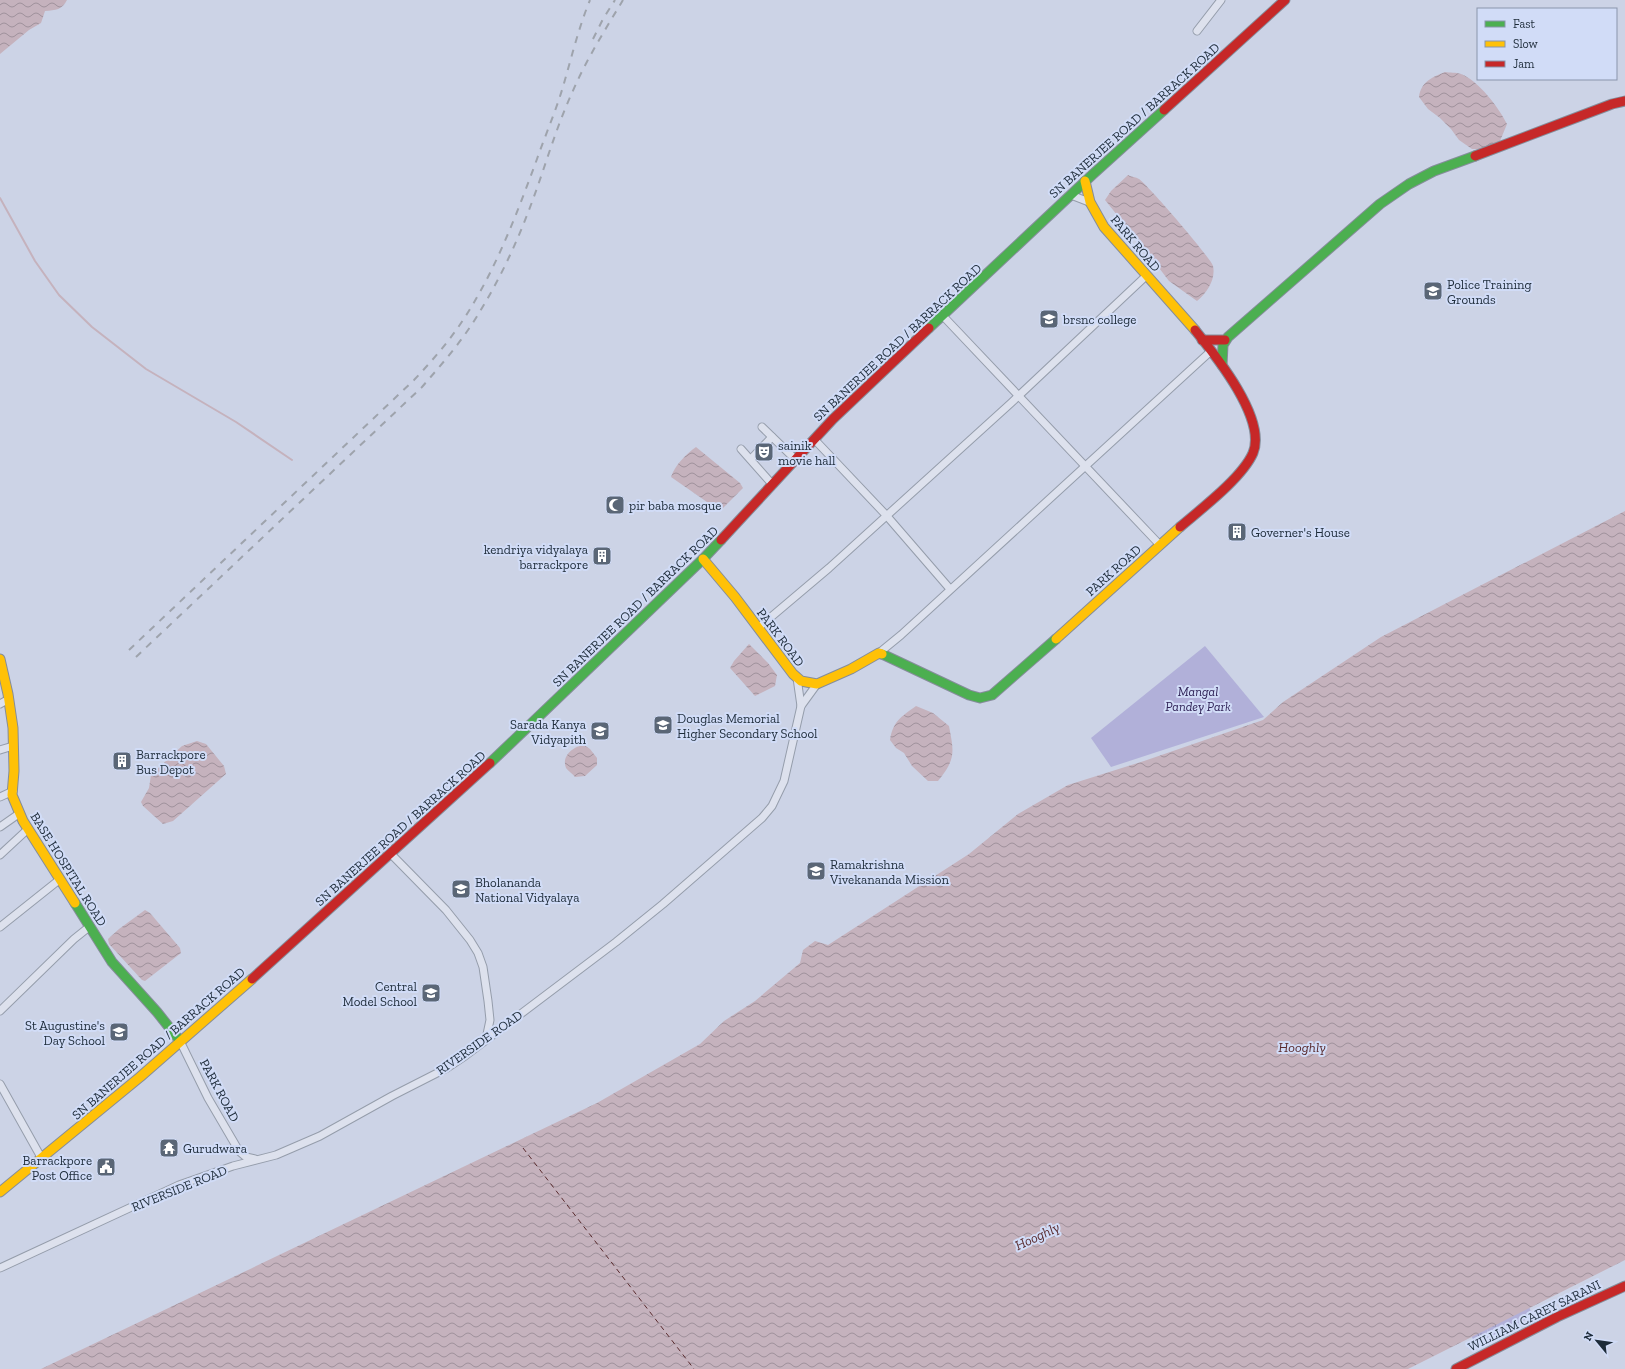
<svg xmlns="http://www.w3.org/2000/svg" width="1625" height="1369" font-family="'Zilla Slab',serif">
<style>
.grass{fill:url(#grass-tufts)}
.park{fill:#b1b0d9}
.water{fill:url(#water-waves)}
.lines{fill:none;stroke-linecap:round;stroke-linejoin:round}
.stream{stroke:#c5b2bd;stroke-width:2}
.ferry{stroke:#592b2e;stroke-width:1;stroke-dasharray:5 4;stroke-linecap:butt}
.street-casing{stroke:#959dab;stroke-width:9}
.fast-casing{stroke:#858d9a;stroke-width:11}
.slow-casing{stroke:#858d9a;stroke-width:11}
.jam-casing{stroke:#858d9a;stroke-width:11}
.street{stroke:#dde1ed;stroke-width:7}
.fast{stroke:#4caf50;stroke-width:9}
.slow{stroke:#ffc107;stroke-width:9}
.jam{stroke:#c62828;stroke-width:9}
.rail{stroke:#9ea3ac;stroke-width:2;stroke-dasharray:7 7;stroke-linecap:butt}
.labels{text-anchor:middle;stroke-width:4;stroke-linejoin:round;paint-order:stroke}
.street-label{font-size:13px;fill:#1d2b39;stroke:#d1dcf7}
.poi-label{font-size:13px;fill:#1d2b39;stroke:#d1dcf7;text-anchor:start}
.park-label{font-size:13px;font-style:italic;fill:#2f2256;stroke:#d1dcf7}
.water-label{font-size:14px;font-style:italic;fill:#592b2e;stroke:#d1dcf7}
</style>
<defs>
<pattern id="grass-tufts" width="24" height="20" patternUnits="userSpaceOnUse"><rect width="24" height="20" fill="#b1b0d9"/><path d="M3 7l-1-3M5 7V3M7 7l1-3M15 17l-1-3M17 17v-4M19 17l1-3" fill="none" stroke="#8f8fb1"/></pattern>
<pattern id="water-waves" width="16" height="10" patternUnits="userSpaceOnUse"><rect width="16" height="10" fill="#c5b2bd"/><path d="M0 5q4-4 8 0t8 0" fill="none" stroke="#9f919b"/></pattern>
</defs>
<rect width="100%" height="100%" fill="#ccd3e6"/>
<path class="grass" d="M1527 1302 1533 1316 1489 1338 1487 1328 1488 1340 1479 1348 1469 1333Z"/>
<path class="park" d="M1205 646 1264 717 1111 767 1091 738Z"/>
<g class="water">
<path d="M0 0H67C62 10 56 10 45 11L41 23 29 30 0 54Z"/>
<path d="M1445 72C1450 73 1456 72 1461 74 1479 81 1499 108 1507 124L1500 141 1484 149H1472L1459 140 1451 129 1440 118 1428 109 1419 97C1421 82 1432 77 1445 72Z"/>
<path d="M1128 175C1131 177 1136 177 1139 179 1148 185 1211 258 1213 266 1216 279 1207 293 1197 301L1169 281 1150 256 1105 200 1111 191Z"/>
<path d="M696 447 740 483 743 488 720 511 671 477C675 465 686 454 696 447Z"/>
<path d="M1625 511V1260L1408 1369H41L597 1103 700 1044 724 1021 755 1001 800 963 803 950 815 941 828 945 969 854 1018 814 1068 785 1144 761 1263 720 1283 702 1381 637Z"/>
<path d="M749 644 768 663 777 675 775 686 755 696 730 668 734 661Z"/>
<path d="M916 706 933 713 949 726C954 752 956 759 938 781H928L912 766 904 753 896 748 890 740C893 721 901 717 916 706Z"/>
<path d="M197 741 206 744 224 766 226 774 173 821 163 824 143 806 141 802 149 788 151 775 182 746Z"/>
<path d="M584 745 590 749 597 758V765L585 776 575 777C573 774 568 771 566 768 561 756 574 746 584 745Z"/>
<path d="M145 910 150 913 180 948 181 953 145 981 142 980 109 944 108 939 119 929Z"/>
</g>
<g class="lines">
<path class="stream" d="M0 198 35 261 59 295 92 327 146 369 236 422 292 460"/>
<path class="ferry" d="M523 1148 694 1369"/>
<defs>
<g id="street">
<path d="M1197 31 1221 0"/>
<path d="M1071 195 1089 202"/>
<path d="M943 316 1159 544"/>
<path d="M762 427 795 459"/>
<path d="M814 439 886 515 950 589"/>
<path d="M741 449 772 484"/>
<path d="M751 459 772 437"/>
<path d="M758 628 829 568 1011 403 1146 276"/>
<path d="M879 653 901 635 1211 351"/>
<path d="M797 678 801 706"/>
<path d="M0 704 9 699"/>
<path d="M0 750 13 746"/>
<path d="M0 797 13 791"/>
<path d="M0 827 20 813"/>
<path d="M391 854 446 910 470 940 478 953 483 967 488 1001 490 1020 486 1039"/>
<path d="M0 855 28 829"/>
<path d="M0 927 59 880"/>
<path d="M0 1011 74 939 89 927"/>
<path d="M180 1041 208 1098 239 1151 246 1157 255 1159"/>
<path d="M0 1084 42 1159"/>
<path d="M0 1268 179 1185 233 1166 276 1155 320 1136 392 1096 447 1068 465 1056 616 942 663 904 762 818 772 806 784 781 801 706 817 684"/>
</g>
<g id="fast">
<path d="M929 328 1092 175 1164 110"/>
<path d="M1222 365 1223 345 1228 337 1380 204 1409 184 1434 171 1475 156"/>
<path d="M882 654 969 695 980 698 992 695 1056 639"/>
<path d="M490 763 703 559 721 540"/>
<path d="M75 903 112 962 157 1012 180 1041"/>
</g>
<g id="slow">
<path d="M1085 181 1090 202 1104 227 1195 330"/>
<path d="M703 559 735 597 793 674 801 681 817 684 851 669 879 653 882 654"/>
<path d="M1056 639 1180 527"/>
<path d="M0 659 8 694 13 728 14 771 12 795 23 821 75 903"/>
<path d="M0 1192 140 1077 252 979"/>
</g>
<g id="jam">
<path d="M1164 110 1285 0"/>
<path d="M1475 156 1612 104 1625 101"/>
<path d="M1202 340H1225"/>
<path d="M1180 527C1201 509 1242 478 1253 453 1267 419 1216 356 1195 330"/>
<path d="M721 540 833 419 929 328"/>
<path d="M252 979 490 763"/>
<path d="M1456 1369 1557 1317 1625 1286"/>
</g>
</defs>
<use href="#street" class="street-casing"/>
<use href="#fast" class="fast-casing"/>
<use href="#slow" class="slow-casing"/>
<use href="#jam" class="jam-casing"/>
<use href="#street" class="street"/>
<use href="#fast" class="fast"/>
<use href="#slow" class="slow"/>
<use href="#jam" class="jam"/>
<g class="rail">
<path d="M593 39 603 19 615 0"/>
<path d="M129 650 414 380C430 363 446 345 459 326 494 275 516 216 537 159 545 136 555 113 562 90 571 60 578 29 590 0"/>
<path d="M136 657 422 387C442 364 463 340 479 313 498 282 514 249 527 215 543 175 554 132 572 93 586 60 605 30 623 0"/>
</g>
</g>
<defs>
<symbol id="university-square" viewBox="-11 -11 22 22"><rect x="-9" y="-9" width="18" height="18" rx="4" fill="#5a6676" stroke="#d1dcf7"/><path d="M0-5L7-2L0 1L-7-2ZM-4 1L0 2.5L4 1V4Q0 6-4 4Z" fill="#fff"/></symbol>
<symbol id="theatre-square" viewBox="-11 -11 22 22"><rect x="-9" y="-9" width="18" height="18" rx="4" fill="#5a6676" stroke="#d1dcf7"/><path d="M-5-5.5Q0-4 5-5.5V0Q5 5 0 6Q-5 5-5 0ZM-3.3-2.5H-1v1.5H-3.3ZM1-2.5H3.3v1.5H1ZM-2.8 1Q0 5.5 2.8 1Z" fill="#fff"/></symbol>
<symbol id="mosque-square" viewBox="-11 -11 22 22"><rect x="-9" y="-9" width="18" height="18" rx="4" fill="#5a6676" stroke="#d1dcf7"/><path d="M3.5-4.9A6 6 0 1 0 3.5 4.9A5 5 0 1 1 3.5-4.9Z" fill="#fff"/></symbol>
<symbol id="building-square" viewBox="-11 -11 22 22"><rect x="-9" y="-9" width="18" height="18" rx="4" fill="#5a6676" stroke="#d1dcf7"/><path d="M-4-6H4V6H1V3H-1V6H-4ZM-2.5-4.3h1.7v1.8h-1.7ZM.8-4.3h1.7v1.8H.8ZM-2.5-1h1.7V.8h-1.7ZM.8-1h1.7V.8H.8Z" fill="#fff"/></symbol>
<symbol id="school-square" viewBox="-11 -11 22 22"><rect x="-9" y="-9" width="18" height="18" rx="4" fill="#5a6676" stroke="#d1dcf7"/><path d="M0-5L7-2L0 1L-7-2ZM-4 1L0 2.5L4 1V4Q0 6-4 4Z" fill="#fff"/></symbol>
<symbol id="temple-square" viewBox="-11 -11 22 22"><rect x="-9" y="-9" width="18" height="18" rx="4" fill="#5a6676" stroke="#d1dcf7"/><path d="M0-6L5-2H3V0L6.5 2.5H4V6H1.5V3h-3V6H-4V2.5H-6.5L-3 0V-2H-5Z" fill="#fff"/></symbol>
<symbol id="civic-square" viewBox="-11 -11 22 22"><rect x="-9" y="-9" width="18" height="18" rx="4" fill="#5a6676" stroke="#d1dcf7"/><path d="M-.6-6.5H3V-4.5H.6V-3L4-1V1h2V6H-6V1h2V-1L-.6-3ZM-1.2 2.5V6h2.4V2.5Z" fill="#fff"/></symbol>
</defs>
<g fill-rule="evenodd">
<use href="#university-square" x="1422" y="280" width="22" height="22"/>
<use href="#university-square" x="1038" y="308" width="22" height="22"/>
<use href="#theatre-square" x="753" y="441" width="22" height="22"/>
<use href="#mosque-square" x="604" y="494" width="22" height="22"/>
<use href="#building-square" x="1226" y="521" width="22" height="22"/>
<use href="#building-square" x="591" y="545" width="22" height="22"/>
<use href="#school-square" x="652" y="714" width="22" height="22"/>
<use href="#school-square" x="589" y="720" width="22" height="22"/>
<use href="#building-square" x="111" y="750" width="22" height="22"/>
<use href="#school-square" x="805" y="860" width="22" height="22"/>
<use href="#school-square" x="450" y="878" width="22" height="22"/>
<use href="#school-square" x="420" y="982" width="22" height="22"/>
<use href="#school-square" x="108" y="1021" width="22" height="22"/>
<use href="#temple-square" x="158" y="1137" width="22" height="22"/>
<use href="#civic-square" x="95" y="1156" width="22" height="22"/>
</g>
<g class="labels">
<g class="street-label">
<text transform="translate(1134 120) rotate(-42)" y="5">SN BANERJEE ROAD / BARRACK ROAD</text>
<text transform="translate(1136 243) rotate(50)" y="5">PARK ROAD</text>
<text transform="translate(897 342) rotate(-43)" y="5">SN BANERJEE ROAD / BARRACK ROAD</text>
<text transform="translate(1113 570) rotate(-42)" y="5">PARK ROAD</text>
<text transform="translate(635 606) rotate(-44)" y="5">SN BANERJEE ROAD / BARRACK ROAD</text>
<text transform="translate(781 637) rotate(53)" y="5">PARK ROAD</text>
<text transform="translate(400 828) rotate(-42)" y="5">SN BANERJEE ROAD / BARRACK ROAD</text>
<text transform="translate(69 869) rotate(58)" y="5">BASE HOSPITAL ROAD</text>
<text transform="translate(479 1042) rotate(-35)" y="5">RIVERSIDE ROAD</text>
<text transform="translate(158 1043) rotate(-41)" y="5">SN BANERJEE ROAD / BARRACK ROAD</text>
<text transform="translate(220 1090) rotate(62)" y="5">PARK ROAD</text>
<text transform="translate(179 1188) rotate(-22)" y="5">RIVERSIDE ROAD</text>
<text transform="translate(1534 1315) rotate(-26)" y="5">WILLIAM CAREY SARANI</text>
</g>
<g class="poi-label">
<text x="1447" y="289">Police Training<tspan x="1447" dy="15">Grounds</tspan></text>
<text x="1063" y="324">brsnc college</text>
<text x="778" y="450">sainik<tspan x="778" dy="15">movie hall</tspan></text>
<text x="629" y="510">pir baba mosque</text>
<text x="1251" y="537">Governer's House</text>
<text x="588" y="554" text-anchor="end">kendriya vidyalaya<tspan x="588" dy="15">barrackpore</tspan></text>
<text x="677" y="723">Douglas Memorial<tspan x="677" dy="15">Higher Secondary School</tspan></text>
<text x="586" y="729" text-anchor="end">Sarada Kanya<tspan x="586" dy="15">Vidyapith</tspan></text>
<text x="136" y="759">Barrackpore<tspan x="136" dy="15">Bus Depot</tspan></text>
<text x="830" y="869">Ramakrishna<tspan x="830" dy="15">Vivekananda Mission</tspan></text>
<text x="475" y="887">Bholananda<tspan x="475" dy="15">National Vidyalaya</tspan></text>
<text x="417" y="991" text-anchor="end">Central<tspan x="417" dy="15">Model School</tspan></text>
<text x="105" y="1030" text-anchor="end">St Augustine's<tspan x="105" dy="15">Day School</tspan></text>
<text x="183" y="1153">Gurudwara</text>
<text x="92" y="1165" text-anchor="end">Barrackpore<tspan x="92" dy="15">Post Office</tspan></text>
</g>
<g class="park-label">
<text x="1198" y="696">Mangal<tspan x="1198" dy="15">Pandey Park</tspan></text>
</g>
<g class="water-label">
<text x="1302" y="1052">Hooghly</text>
<text transform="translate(1037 1236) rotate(-25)" y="5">Hooghly</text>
</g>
</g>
<rect x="1477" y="8" width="140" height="72" fill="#d1dcf7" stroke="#8995ab"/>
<rect x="1485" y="21" width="20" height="6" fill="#4caf50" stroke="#8995ab"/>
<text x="1513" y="28" font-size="12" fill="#1d2b39">Fast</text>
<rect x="1485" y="41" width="20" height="6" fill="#ffc107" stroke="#8995ab"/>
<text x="1513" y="48" font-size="12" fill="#1d2b39">Slow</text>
<rect x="1485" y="61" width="20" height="6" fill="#c62828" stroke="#8995ab"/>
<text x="1513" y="68" font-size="12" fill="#1d2b39">Jam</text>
<g transform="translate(1597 1341) rotate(299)" stroke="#d1dcf7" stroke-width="3" paint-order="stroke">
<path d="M0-3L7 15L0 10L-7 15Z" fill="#1d2b39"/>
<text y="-6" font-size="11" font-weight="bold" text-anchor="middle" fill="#1d2b39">N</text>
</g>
</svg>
